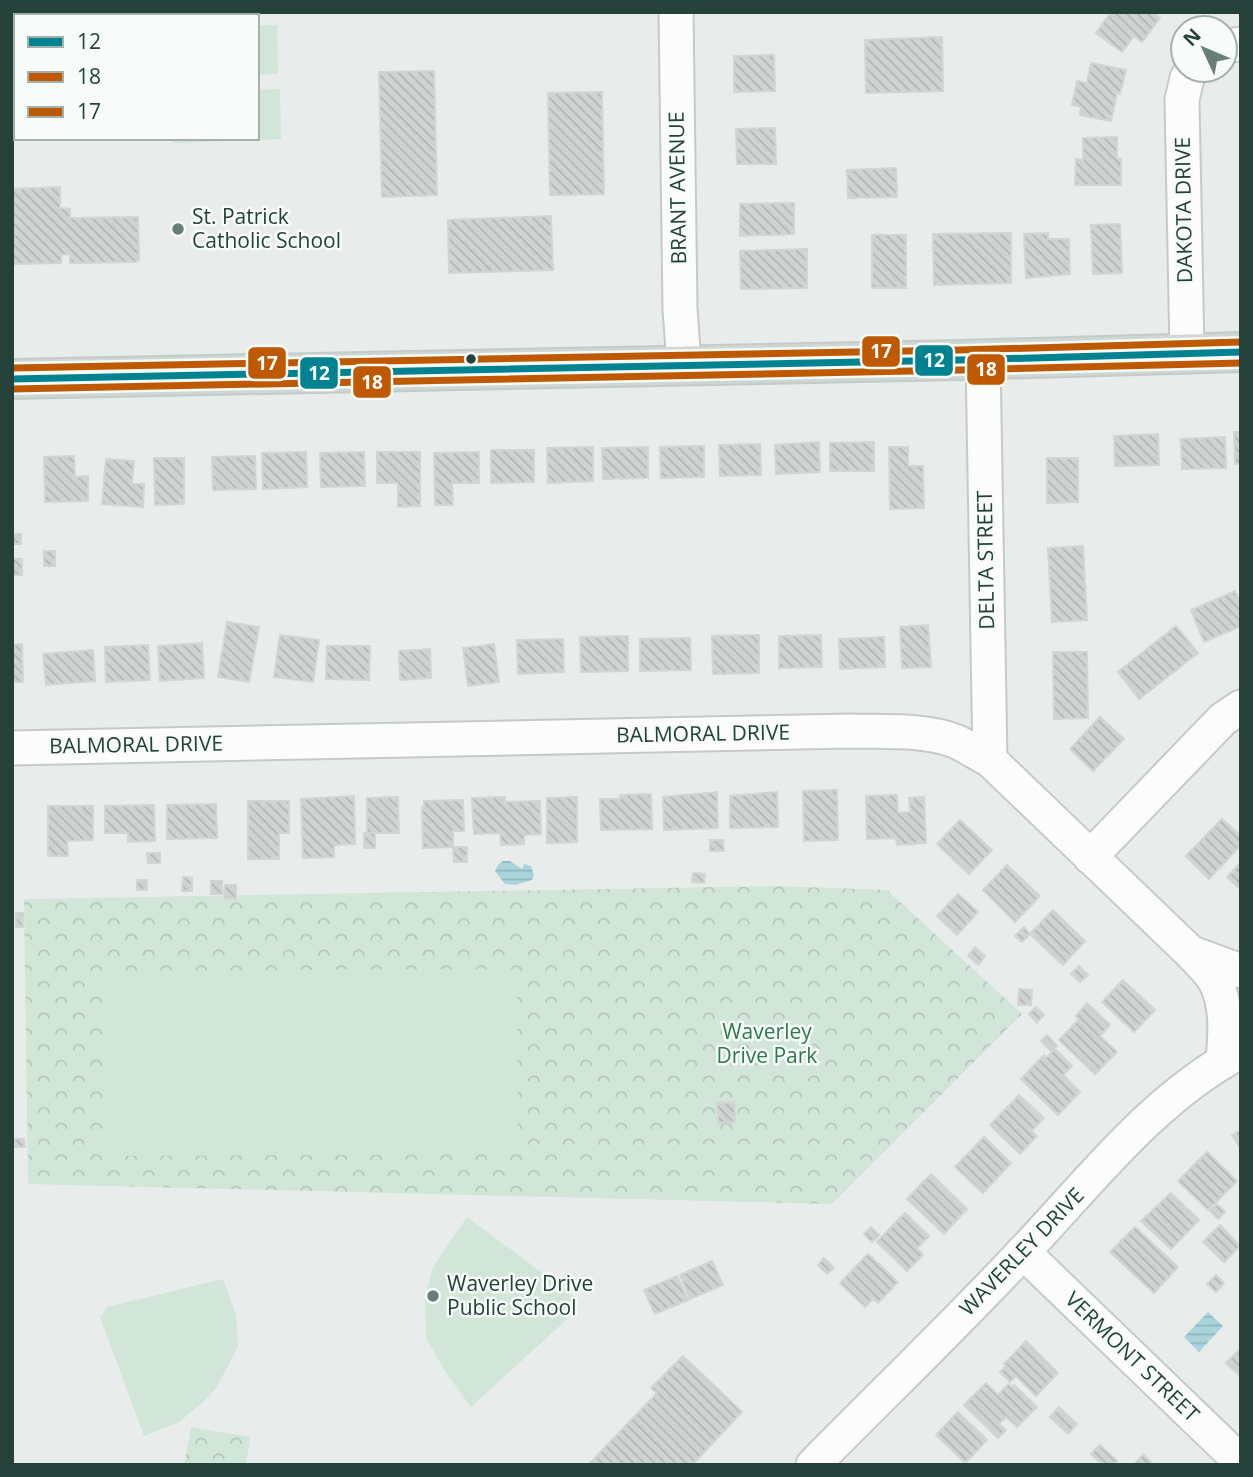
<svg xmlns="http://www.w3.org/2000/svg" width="1253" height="1477" font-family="'Open Sans',sans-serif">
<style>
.park{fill:url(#park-crowns)}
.garden{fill:#d1e6d8}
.water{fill:url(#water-rules)}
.building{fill:url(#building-back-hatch);stroke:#d1d6d4;stroke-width:2}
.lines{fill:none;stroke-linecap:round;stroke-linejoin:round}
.minor-casing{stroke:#c5cac8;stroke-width:37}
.major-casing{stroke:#c3ccc9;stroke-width:42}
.minor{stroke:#fcfcfc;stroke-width:33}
.major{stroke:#cfd7d5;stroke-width:38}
.bus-1-casing{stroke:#f7fbf9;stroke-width:12}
.bus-2-casing{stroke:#f7fbf9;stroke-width:12}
.bus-3-casing{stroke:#f7fbf9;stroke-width:12}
.bus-1{stroke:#008290;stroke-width:7}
.bus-2{stroke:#bf5900;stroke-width:7}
.bus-3{stroke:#bf5900;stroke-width:7}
.poi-dot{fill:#697e78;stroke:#f7fbf9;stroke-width:2.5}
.bus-dot{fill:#24423a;stroke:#f7fbf9;stroke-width:2.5}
.labels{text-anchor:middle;stroke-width:5;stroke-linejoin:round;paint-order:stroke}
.street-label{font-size:21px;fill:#24423a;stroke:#f7fbf9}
.poi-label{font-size:21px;fill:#24423a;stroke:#f7fbf9;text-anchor:start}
.park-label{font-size:21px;fill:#2d7a4b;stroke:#f7fbf9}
.line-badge{stroke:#f7fbf9;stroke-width:2.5}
.badge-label{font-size:19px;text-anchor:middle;font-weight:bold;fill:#fff}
</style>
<defs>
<pattern id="park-crowns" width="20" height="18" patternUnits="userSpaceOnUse" patternTransform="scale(1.75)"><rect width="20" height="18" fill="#d1e6d8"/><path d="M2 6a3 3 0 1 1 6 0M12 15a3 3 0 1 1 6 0" fill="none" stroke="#b3c6ba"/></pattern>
<pattern id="water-rules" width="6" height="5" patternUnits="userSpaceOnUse" patternTransform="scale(1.75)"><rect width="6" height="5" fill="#a9d4db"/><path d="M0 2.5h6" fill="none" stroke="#91b7bd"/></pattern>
<pattern id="building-back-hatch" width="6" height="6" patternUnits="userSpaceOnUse" patternTransform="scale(1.75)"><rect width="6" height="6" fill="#cfd4d2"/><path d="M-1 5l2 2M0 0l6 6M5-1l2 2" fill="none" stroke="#b2b7b5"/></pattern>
</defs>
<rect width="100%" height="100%" fill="#e8edeb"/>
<g class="park">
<path d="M776 886 887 890 1022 1014 832 1204 28 1184 24 899Z"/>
<path d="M191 1427 250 1437 246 1465H184Z"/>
</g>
<g class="garden">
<path d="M12 12H63L64 16H16V54L12 55Z"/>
<path d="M257 25H277L278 74 257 75Z"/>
<path d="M280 89 281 139 173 143 172 138H257V90Z"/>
<path d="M517 969 518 1154 108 1156V971Z"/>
<path d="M467 1217 575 1297 576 1311 471 1407 446 1373 426 1338 425 1299 433 1267Z"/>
<path d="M223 1279 236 1315 238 1347 216 1388 202 1403 179 1422 144 1436 100 1317 107 1307Z"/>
</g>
<g class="water">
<path d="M503 861H510L522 869 524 864 531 866 534 875 532 880 515 885 505 884 495 871 498 865Z"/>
<path d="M1208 1312 1223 1326 1199 1352 1184 1337Z"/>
</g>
<g class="building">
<path d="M1111 12H1153L1160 18 1142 42 1134 36 1122 52 1096 33Z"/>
<path d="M942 37 943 91 866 93 865 40Z"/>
<path d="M774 55 775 91 734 92V56Z"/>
<path d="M1091 63 1126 70 1120 94 1117 93 1111 121 1080 115 1081 107 1072 105 1077 81 1087 83Z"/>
<path d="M434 71 437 195 382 197 379 72Z"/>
<path d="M602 92 604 194 550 195 548 93Z"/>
<path d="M775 128 776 164H737L736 129Z"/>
<path d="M1117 137V159H1121V185H1075L1076 159 1083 160V138Z"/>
<path d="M896 168 897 197 848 198 847 170Z"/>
<path d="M60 187V208L70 209V218L138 217 139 260 136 262 70 263V254L61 255V263L12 264V189Z"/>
<path d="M794 203V234L740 236V204Z"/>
<path d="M551 216 553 270 449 273 448 220Z"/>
<path d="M1120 224 1122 273 1093 274 1091 225Z"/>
<path d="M1011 233V283L934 285 933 234Z"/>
<path d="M1048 233V239H1069L1070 274 1026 278 1024 234Z"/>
<rect x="872" y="235" width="34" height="53"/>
<path d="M807 249V288L741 289 740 251Z"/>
<path d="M1234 432H1241V463L1235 464Z"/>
<path d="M1158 434 1159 465 1115 466 1114 436Z"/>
<path d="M1225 437 1226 468 1182 469 1181 439Z"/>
<path d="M819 442 820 472 776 474 775 445Z"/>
<path d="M874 442V471H830V443Z"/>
<path d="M760 444 761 475 720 476 719 445Z"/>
<path d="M704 446V477L661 478 660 447Z"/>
<path d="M593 447V481L548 483 547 448Z"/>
<path d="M648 447V478L603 479 602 448Z"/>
<path d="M889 447H908V466H923L924 508 890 509Z"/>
<path d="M491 450H534V482L491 483Z"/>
<path d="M306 452 307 487 263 489 262 453Z"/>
<path d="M364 452 365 486 321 487 320 453Z"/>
<path d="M377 452H420V506L398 507V483H377Z"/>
<path d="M479 452V483H452L453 505H435L434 453Z"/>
<path d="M74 456 75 477 88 476V501L45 502 44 457Z"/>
<path d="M255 456 256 489 213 490 212 457Z"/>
<path d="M154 458H184V504L155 505Z"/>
<path d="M1047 458H1078V502L1047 503Z"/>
<path d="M106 459 134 461 132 484H144L143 507 102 504Z"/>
<rect x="12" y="534" width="9" height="10"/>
<path d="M1083 546 1087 620 1052 622 1048 548Z"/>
<rect x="44" y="551" width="11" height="15"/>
<rect x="12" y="559" width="10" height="16"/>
<path d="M1235 591 1241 605V626L1204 642 1191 610Z"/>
<path d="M227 622 259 627 249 682 218 677Z"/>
<path d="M928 625 931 667 902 668 900 627Z"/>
<path d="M1176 626 1198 653 1139 699 1118 672Z"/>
<path d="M280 635 319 640 313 682 274 677Z"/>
<path d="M759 635V673L713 674 712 636Z"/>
<path d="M821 635 822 667 779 668V636Z"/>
<path d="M628 636V671L581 672 580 637Z"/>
<path d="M884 637 885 667 840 669 839 639Z"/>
<path d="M690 638 691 670 640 671V639Z"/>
<path d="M563 639 564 672 518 674 517 640Z"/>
<path d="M202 643 204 678 160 681 158 646Z"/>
<path d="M22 644 23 682H12V645Z"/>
<path d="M494 644 499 682 468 686 463 648Z"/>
<path d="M148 645 150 680 106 682 105 647Z"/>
<path d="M327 646H370L369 680 326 679Z"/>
<path d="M430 649 431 678 400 680 399 651Z"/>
<path d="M93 650 95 681 46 685 43 654Z"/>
<path d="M1053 652H1087L1088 718 1054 719Z"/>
<path d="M1100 717 1124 739 1093 771 1070 749Z"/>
<path d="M837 790 838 840 804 841 803 791Z"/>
<path d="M717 792 718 828 664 830 663 797Z"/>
<path d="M777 792 778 827 730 828V796Z"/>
<path d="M651 794 652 829 601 830 600 799H620V795Z"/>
<path d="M897 795 898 813 910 812 909 798 924 797 926 843 897 845 896 838 867 839 866 796Z"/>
<path d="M354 796 355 844 334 845V857L303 858 301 799Z"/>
<path d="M398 797 399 833H367V798Z"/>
<path d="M505 797V802L540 801 541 834 524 835V844L501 845 500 833 474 834 472 798Z"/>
<path d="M577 797V842L547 843V798Z"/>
<path d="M463 800 464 831H453V847L423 848 422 807H424V801Z"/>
<path d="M248 801H289V833H279V859H248Z"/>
<path d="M216 804 217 838 167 839V805Z"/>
<path d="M154 805 155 841 128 842V833H105V806Z"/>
<path d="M48 806H93V840L67 841 68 856H48Z"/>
<path d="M1222 819 1241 836V845L1209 879 1186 856Z"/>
<path d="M960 820 992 850 969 874 937 844Z"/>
<rect x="364" y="833" width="11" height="15"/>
<path d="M710 840H723L724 851H710Z"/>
<path d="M453 847H467V862H454Z"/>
<path d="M147 853H160V863H148Z"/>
<path d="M1241 862V890L1227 877Z"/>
<path d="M1007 865 1040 896 1015 922 983 890Z"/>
<path d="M693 873 705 874 704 883 692 882Z"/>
<path d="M183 877 192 878V891H182Z"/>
<rect x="137" y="880" width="10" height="10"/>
<rect x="211" y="881" width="11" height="13"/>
<path d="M225 885H236V899L224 898Z"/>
<path d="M958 894 978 912 957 935 937 916Z"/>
<path d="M1053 910 1085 941 1063 965 1030 934Z"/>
<rect x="16" y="913" width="7" height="14"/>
<path d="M1024 927 1030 934 1022 942 1015 936Z"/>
<path d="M975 947 985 956 978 965 968 956Z"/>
<path d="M1079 966 1088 975 1080 982 1071 974Z"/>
<path d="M1123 980 1155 1010 1134 1032 1102 1002Z"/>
<path d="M1019 989 1032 990 1031 1005H1018Z"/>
<path d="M1087 1003 1110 1025 1100 1036 1117 1052 1095 1074 1059 1040 1079 1019 1076 1016Z"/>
<path d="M1036 1007 1044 1015 1037 1023 1029 1014Z"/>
<path d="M1047 1035 1057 1046 1051 1051 1041 1041Z"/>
<path d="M1055 1049 1072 1066 1063 1075 1080 1092 1058 1115 1021 1079 1044 1055 1046 1058Z"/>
<path d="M1019 1095 1044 1118 1031 1131 1037 1136 1020 1154 990 1125Z"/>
<path d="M734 1102 735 1122 718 1123 717 1103Z"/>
<path d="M1241 1130V1149L1232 1135Z"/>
<path d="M984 1137 1011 1163 983 1193 955 1167Z"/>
<path d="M14 1139H24L25 1147H15Z"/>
<path d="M1207 1152 1237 1181 1208 1210 1178 1181Z"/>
<path d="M931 1174 967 1209 944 1234 907 1199Z"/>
<path d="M1171 1193 1199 1220 1171 1249 1141 1221Z"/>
<path d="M1217 1204 1225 1212 1218 1219 1210 1211Z"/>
<path d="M905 1213 929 1236 917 1248 923 1255 907 1271 877 1242Z"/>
<path d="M1220 1225 1240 1246 1224 1262 1203 1242Z"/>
<path d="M871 1227 879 1235 872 1242 864 1234Z"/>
<path d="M1135 1227 1178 1267 1154 1293 1110 1252Z"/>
<path d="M868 1254 898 1282 878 1303 873 1299 865 1307 840 1283Z"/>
<path d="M824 1258 834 1268 827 1274 818 1265Z"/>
<path d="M712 1261 723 1285 690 1299 680 1275Z"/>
<path d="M1216 1275 1224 1283 1216 1292 1207 1284Z"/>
<path d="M677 1276 688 1300 655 1314 644 1290Z"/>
<path d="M1026 1341 1058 1373 1036 1396 1004 1364Z"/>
<path d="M1241 1348V1377L1226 1363Z"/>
<path d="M683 1356 742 1412 692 1465H588L657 1393 651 1388Z"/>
<path d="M1006 1366 1016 1376 1010 1382 1000 1372Z"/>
<path d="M986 1383 998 1395 1008 1384 1012 1387 1014 1385 1037 1407 1017 1427 1006 1417 999 1424 1006 1430 998 1438 964 1405Z"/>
<path d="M1059 1407 1077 1424 1068 1434 1050 1417Z"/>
<path d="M958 1412 987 1440 965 1463 936 1435Z"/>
<path d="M1100 1445 1117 1461 1113 1465H1103L1091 1454Z"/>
<path d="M1143 1454 1154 1465H1134Z"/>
</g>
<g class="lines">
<defs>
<g id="minor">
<path d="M676 12 680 309 684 364"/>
<path d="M1225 46 1241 44"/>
<path d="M1187 353 1182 100 1187 78 1192 70"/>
<path d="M983 359 990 760"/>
<path d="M12 748 851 731C885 732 923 729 955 741 967 746 978 754 990 760L1190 952C1198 961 1211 972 1216 983 1228 1007 1225 1036 1223 1062"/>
<path d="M1090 857 1223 719 1241 707"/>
<path d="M1192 953 1241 971"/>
<path d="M1023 1252 1241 1462"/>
<path d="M813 1465C884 1393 957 1323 1026 1249 1092 1179 1154 1098 1240 1052"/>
</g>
<path id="major" d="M12 379 960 360 1241 352"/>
</defs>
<use href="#minor" class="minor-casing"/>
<use href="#major" class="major-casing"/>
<use href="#minor" class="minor"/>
<use href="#major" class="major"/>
<defs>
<path id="bus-1" d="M12 379 960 360 1241 352"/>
<path id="bus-2" d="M12 389 960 370 1241 363"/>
<path id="bus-3" d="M12 368 960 350 1241 342"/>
</defs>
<use href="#bus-1" class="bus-1-casing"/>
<use href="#bus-2" class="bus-2-casing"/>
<use href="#bus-3" class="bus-3-casing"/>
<use href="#bus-1" class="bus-1"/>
<use href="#bus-2" class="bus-2"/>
<use href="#bus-3" class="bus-3"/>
</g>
<g class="poi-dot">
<circle cx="178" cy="229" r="7"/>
<circle cx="433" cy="1296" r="7"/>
</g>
<circle class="bus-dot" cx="471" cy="359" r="6"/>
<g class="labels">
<g class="street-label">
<text transform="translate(678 188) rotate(-91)" y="7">BRANT AVENUE</text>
<text transform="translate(1184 210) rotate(-91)" y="7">DAKOTA DRIVE</text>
<text transform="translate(986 560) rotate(-91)" y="7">DELTA STREET</text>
<text transform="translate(703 734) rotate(-1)" y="7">BALMORAL DRIVE</text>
<text transform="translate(136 745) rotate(-1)" y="7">BALMORAL DRIVE</text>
<text transform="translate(1022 1252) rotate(-46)" y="7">WAVERLEY DRIVE</text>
<text transform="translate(1132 1357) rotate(44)" y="7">VERMONT STREET</text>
</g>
<g class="poi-label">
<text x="192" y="224">St. Patrick<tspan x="192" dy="24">Catholic School</tspan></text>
<text x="447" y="1291">Waverley Drive<tspan x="447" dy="24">Public School</tspan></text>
</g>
<g class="park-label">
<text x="767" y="1039">Waverley<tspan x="767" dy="24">Drive Park</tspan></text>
</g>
</g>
<g class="line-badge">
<rect x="861" y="335" width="40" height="33" rx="7" fill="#bf5900"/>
<rect x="914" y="344" width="40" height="33" rx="7" fill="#008290"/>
<rect x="247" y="346" width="40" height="34" rx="7" fill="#bf5900"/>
<rect x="966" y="353" width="40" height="33" rx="7" fill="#bf5900"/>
<rect x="299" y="356" width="40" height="34" rx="7" fill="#008290"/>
<rect x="352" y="365" width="40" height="34" rx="7" fill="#bf5900"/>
</g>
<g class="badge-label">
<text x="881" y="358">17</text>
<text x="934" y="367">12</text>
<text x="267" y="370">17</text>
<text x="986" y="376">18</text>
<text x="319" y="380">12</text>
<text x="372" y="389">18</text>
</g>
<rect width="1253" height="1477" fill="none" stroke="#24423a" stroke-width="28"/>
<rect x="14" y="14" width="245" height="126" fill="#f7fbf9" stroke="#a3b1ad" stroke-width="2"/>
<rect x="28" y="37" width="35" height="10" fill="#008290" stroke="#a3b1ad" stroke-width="2"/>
<text x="77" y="49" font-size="21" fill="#24423a">12</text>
<rect x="28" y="72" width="35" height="10" fill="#bf5900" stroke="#a3b1ad" stroke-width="2"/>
<text x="77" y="84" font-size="21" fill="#24423a">18</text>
<rect x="28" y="107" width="35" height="10" fill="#bf5900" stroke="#a3b1ad" stroke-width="2"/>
<text x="77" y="119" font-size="21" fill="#24423a">17</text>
<g transform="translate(1204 49) rotate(314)"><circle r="33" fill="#f7fbf9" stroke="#a3b1ad" stroke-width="2"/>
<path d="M0-5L12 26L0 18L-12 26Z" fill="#697e78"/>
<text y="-10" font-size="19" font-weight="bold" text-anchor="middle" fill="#24423a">N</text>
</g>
</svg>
